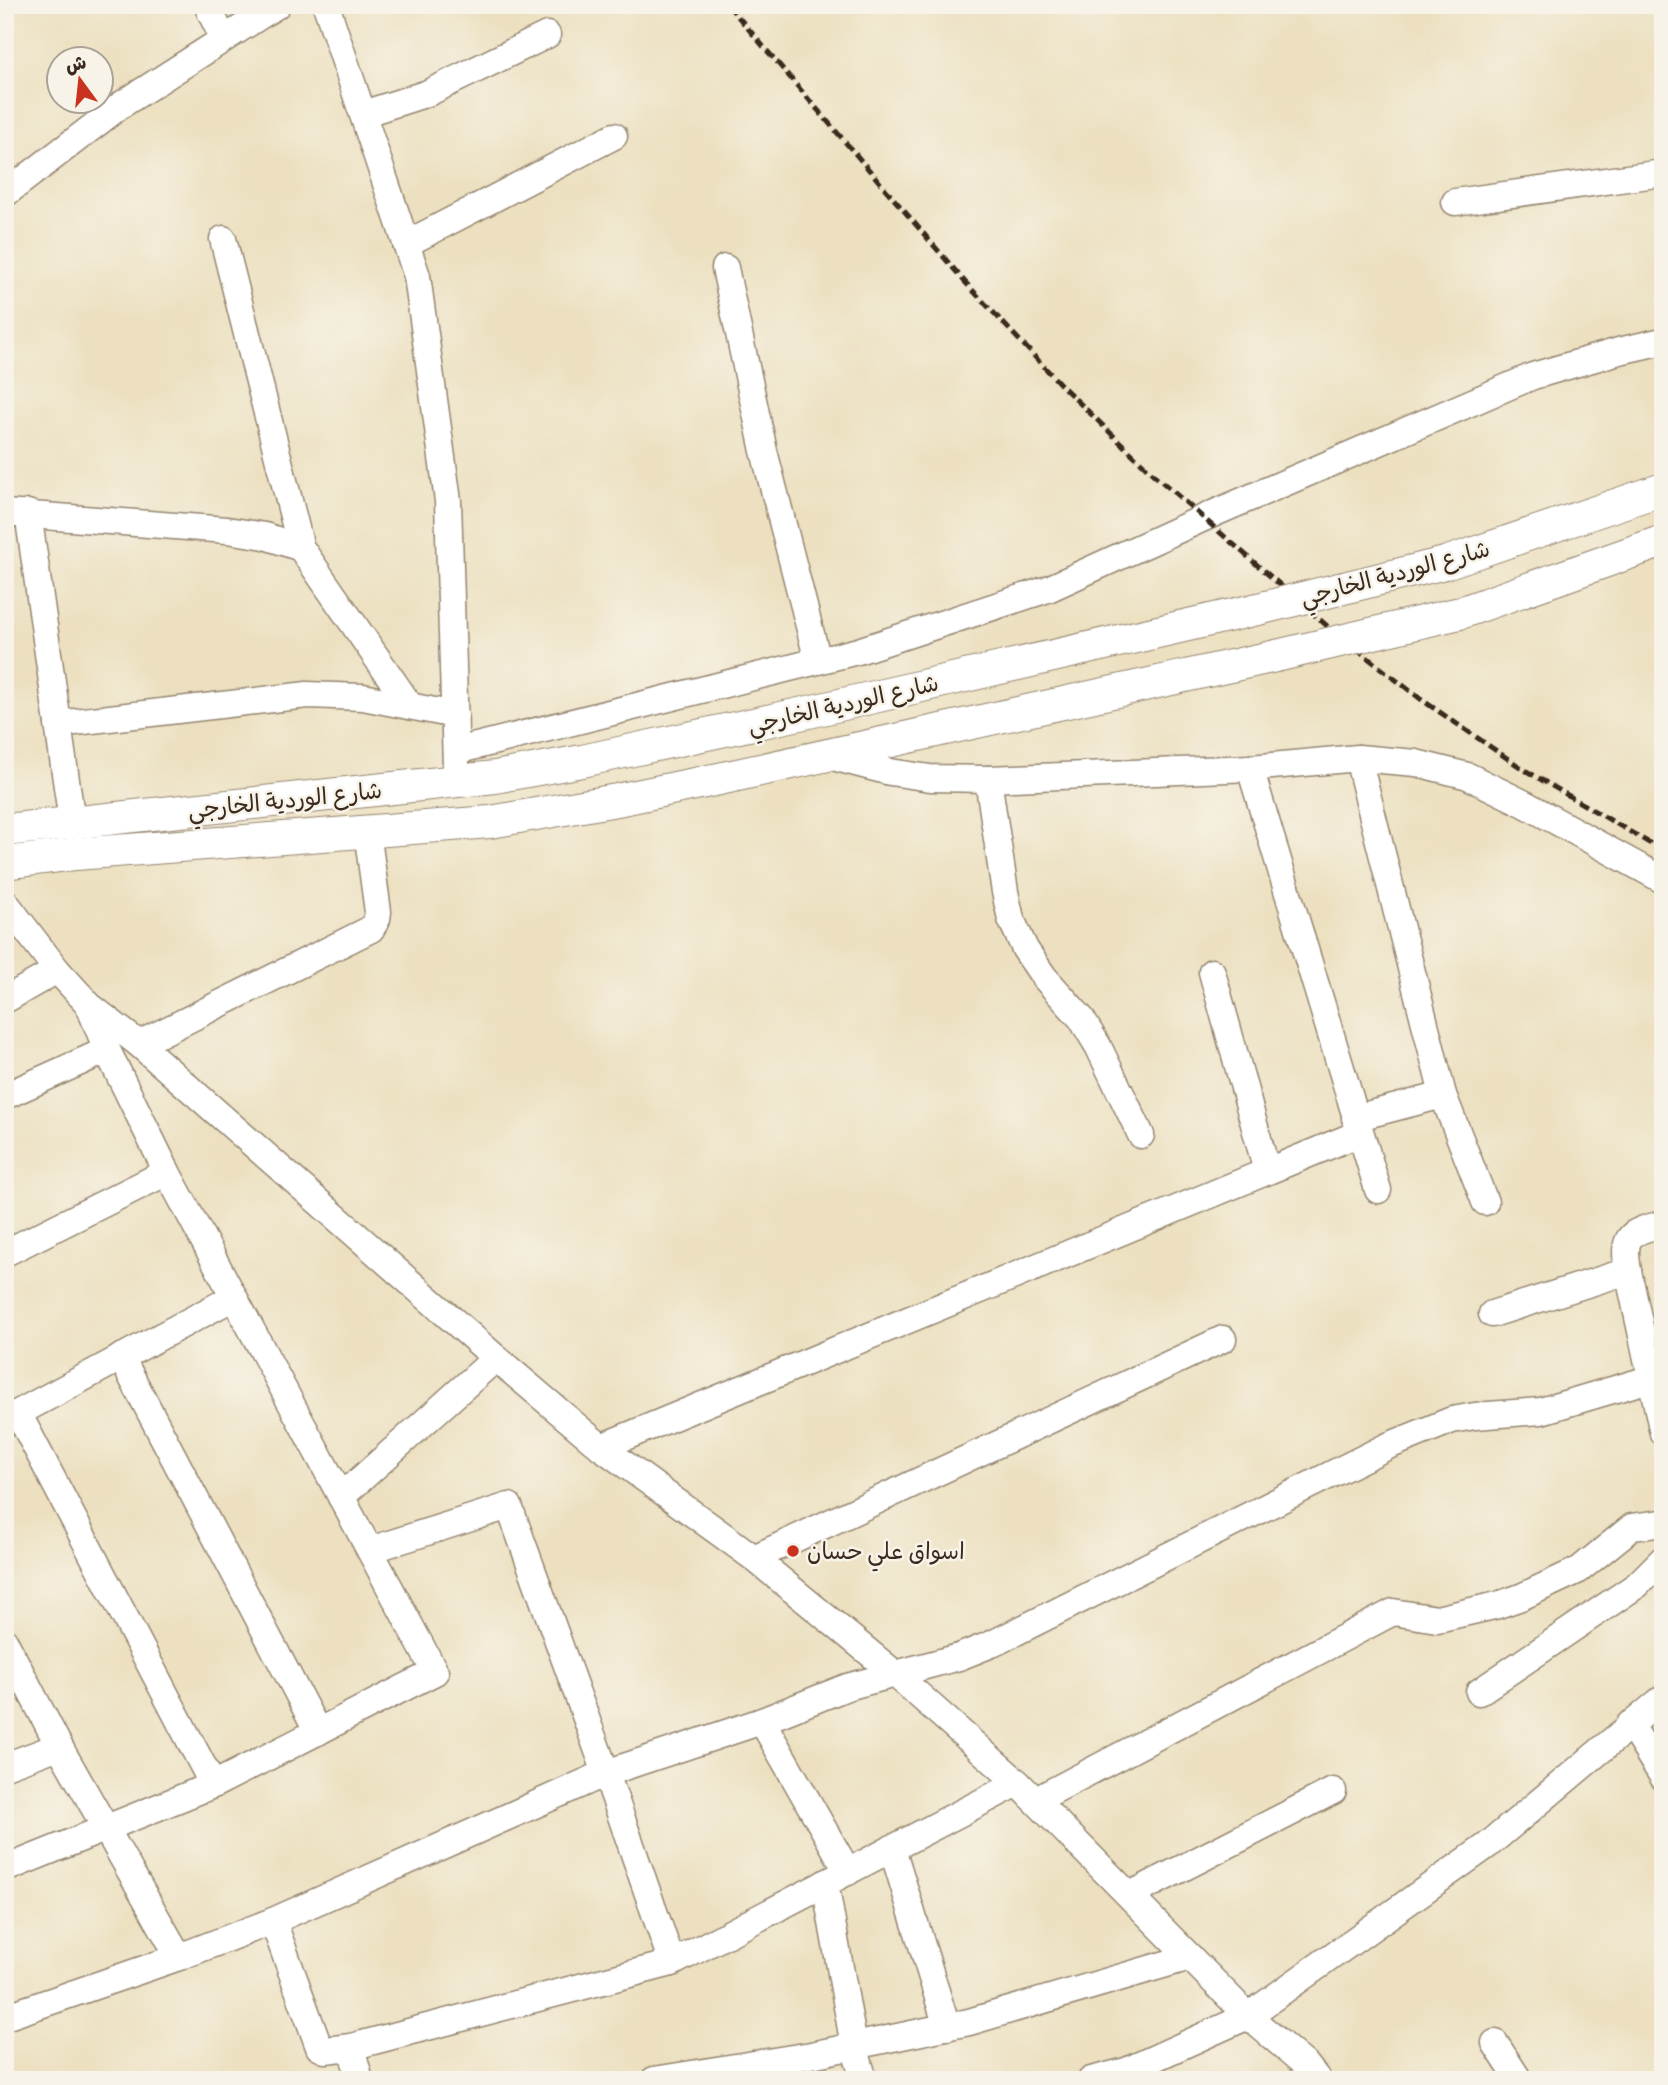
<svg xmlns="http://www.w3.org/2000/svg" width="1668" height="2085" font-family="'Gochi Hand','Playpen Sans Arabic',sans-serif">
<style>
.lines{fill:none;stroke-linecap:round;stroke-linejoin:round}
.minor-casing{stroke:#94856f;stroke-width:29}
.major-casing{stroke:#94856f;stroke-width:34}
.minor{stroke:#fff;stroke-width:26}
.major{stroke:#fff;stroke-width:32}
.rail{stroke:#3b2a1e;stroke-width:5;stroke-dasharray:10 5;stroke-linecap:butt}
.major-bridge-casing{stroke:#94856f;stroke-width:34;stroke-linecap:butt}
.major-bridge{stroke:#fff;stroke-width:32}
.poi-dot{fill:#c8321e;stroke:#f7f3e8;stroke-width:2.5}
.labels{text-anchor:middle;stroke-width:5;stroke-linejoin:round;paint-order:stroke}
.street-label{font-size:23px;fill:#3b2a1e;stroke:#f7f3e8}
.poi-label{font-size:23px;fill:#3b2a1e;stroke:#f7f3e8;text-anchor:start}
</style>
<rect width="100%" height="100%" fill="#f7f3e8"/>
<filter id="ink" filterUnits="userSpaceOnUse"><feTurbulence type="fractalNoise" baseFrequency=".0143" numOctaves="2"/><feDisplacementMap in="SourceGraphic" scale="14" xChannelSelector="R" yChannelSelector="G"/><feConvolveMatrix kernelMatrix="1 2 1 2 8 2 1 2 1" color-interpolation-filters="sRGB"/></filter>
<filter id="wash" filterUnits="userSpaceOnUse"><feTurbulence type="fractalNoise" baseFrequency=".00686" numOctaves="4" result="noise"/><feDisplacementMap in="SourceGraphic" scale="28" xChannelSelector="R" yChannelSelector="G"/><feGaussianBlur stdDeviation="1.57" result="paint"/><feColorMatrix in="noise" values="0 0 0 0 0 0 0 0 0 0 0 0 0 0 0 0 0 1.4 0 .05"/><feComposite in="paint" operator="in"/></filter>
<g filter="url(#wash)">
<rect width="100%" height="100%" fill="#ece0c0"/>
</g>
<g filter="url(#ink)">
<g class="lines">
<defs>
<g id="minor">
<path d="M207 5 223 38"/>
<path d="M326 5 417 276 448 501 456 766"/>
<path d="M363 114 428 93 547 35"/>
<path d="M5 194 121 105 277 5"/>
<path d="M1455 202 1663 173"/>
<path d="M223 239 301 548"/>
<path d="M406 244 614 136"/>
<path d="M725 268 764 451 818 661"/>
<path d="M5 513 227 530 265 536 301 548 410 706"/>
<path d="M28 513 72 822"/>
<path d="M58 724 307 695 363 697 455 715"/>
<path d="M456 751 858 651 1048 589 1217 512 1533 376 1619 351 1663 341"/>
<path d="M825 755 890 772 930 778 988 779 1250 768 1358 758 1416 763 1468 776 1525 804 1663 880"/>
<path d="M1358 758 1443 1095 1485 1202"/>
<path d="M1250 768 1378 1190"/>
<path d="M988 779 1005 892 1011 919 1025 949 1044 977 1081 1018 1098 1046 1141 1135"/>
<path d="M5 902 57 970 90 1006 139 1044 496 1358 601 1447 754 1558 894 1673 1018 1783 1248 2016 1307 2066 1318 2080"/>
<path d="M1212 972 1267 1171"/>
<path d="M5 1000 57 970"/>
<path d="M139 1044 371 929 377 919 378 912 367 831"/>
<path d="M5 1096 107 1050"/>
<path d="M1355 1118 1443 1095"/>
<path d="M1663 1224C1629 1232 1622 1235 1628 1271L1663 1433"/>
<path d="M5 1253 167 1172"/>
<path d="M1492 1314 1628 1271"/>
<path d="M121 1357 318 1732"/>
<path d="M18 1413 213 1785"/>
<path d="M5 1420 234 1297"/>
<path d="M601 1447 1360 1133"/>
<path d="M341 1497 496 1358"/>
<path d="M370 1550 509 1506 606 1773 672 1963"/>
<path d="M754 1558 1223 1339"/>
<path d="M5 1642 59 1746 179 1957"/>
<path d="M1479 1692 1637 1585 1663 1559"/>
<path d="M762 1721 848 1872"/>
<path d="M1630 1724 1663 1777"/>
<path d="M5 1766 59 1746"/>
<path d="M1036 1800 1393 1612 1437 1619 1498 1605 1521 1597 1579 1570 1632 1527 1663 1523"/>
<path d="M892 1848 947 2027"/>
<path d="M5 1869 213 1785 435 1672 167 1172 107 1050 90 1008"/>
<path d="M825 1883 854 2046 864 2080"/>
<path d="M1130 1895 1333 1791"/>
<path d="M273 1921 319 2047 325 2050 351 2047 672 1963 1018 1783"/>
<path d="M5 2017 179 1957 273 1921 606 1773 762 1721 847 1687 959 1657 994 1643 1388 1446 1452 1420 1475 1416 1541 1411 1663 1375"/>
<path d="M1495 2043 1519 2080"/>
<path d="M351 2047 360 2080"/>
<path d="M654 2080 811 2055 969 2022 1190 1957"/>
<path d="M1091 2080 1126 2071 1248 2016 1488 1845 1663 1698"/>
</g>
<g id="major">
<path d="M1445 563 1663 489"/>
<path d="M1460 613 1663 541"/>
<path d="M5 830 495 777 582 761 813 711 1258 609"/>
<path d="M5 863 76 854 490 822 617 800 719 779 1276 656"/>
</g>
</defs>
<use href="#minor" class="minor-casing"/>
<use href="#major" class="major-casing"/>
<use href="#minor" class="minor"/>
<use href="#major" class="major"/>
<path class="rail" d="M728 5 965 282 1063 387 1153 474 1333 631 1422 700 1523 769 1663 851"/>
<defs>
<g id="major-bridge">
<path d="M1258 609 1445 563"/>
<path d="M1276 656 1460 613"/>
</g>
</defs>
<use href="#major-bridge" class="major-bridge-casing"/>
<use href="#major-bridge" class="major-bridge"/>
</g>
</g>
<circle class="poi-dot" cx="793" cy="1551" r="7"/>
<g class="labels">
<g class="street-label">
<text transform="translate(1395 573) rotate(-15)" y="8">شارع الوردية الخارجي</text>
<text transform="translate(843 704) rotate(-13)" y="8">شارع الوردية الخارجي</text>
<text transform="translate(285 800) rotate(-6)" y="8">شارع الوردية الخارجي</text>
</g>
<g class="poi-label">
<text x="807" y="1559">اسواق علي حسان</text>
</g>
</g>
<rect width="1668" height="2085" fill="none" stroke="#f7f3e8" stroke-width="28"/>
<g transform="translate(80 80) rotate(345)"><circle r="33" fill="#f7f3e8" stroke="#aca397" stroke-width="2"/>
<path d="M0-5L12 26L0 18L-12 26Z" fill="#c8321e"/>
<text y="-10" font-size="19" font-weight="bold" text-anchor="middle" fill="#3b2a1e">ش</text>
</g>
</svg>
